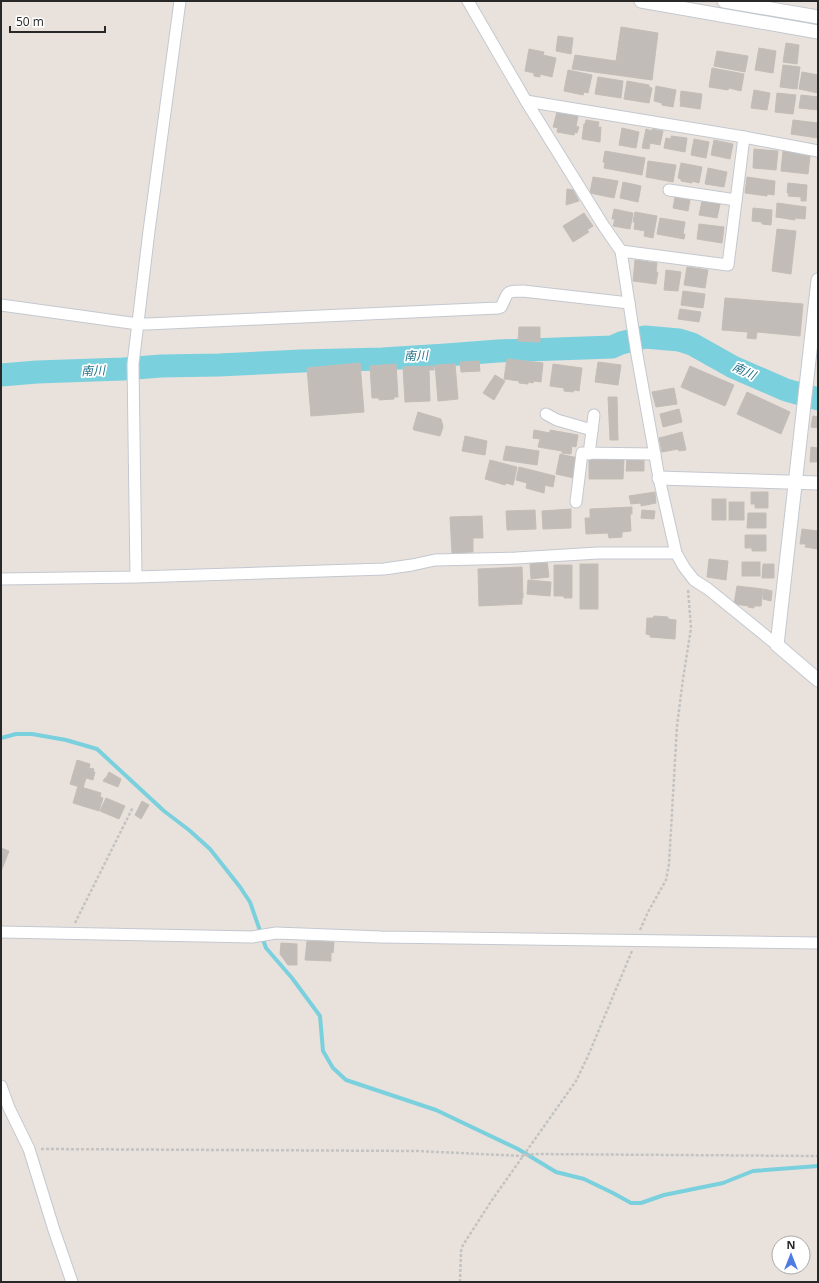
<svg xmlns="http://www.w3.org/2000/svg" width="819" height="1283" font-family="'Open Sans','Noto Sans JP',sans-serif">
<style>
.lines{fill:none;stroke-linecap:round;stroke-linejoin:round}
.stream{stroke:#7bd0de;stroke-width:4}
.river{stroke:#7bd0de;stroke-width:23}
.building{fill:#c1bcb8;stroke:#c4bdb6}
.minor-casing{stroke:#c3c8d0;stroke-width:13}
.tertiary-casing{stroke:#c3c8d0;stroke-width:15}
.path{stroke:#c3c3c3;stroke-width:2.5;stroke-dasharray:3 2;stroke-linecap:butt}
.minor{stroke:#fff;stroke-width:11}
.tertiary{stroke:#fff;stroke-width:13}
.labels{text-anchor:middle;stroke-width:3.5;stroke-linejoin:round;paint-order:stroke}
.water-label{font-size:12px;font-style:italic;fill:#1e6f87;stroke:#fff}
</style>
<rect width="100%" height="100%" fill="#e9e2dc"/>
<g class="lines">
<path class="stream" d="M1 738 16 734H32L66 740 97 749 164 811 189 830 210 849 240 887 250 902 266 948 292 978 320 1016 323 1051 333 1068 346 1080 436 1110 518 1149 556 1172 584 1179 613 1193 631 1203H641L664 1195 723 1183 753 1171 818 1166"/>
<path class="river" d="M1 375 37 372 123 369 161 366 219 365 301 361 382 359 446 355 498 351 612 347 621 343 645 337 679 340 692 344 733 367 786 390 818 399"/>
</g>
<g class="building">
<path d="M621 27 658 33 652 80 572 69 575 55 616 61Z"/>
<path d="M558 36 573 38 571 54 556 51Z"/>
<path d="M786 43 799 45 797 64 783 62Z"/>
<path d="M759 48 776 51 773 73 755 70Z"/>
<path d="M529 49 544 52 543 55 556 58 552 77 540 74V77L534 76V73L525 71Z"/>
<path d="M717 51 748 56 745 72 714 66Z"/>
<path d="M783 65 800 67 797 89 780 87Z"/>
<path d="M712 68 744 74 741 91 729 88 728 90 709 87Z"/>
<path d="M568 70 592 75 588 93 584 92 583 95 564 91Z"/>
<path d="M802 72 818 75V93L799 89Z"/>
<path d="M598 77 623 81 621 98 595 94Z"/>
<path d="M627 81 649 85V87L652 88 649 103 624 99Z"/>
<path d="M656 86 676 90 673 107 662 105V103L654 101Z"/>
<path d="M754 90 770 93 767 110 751 108Z"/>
<path d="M681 91 702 94 700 109 680 106 681 102 680 101Z"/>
<path d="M777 93 796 95 793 114 775 112Z"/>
<path d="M801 95 818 97V110L799 108Z"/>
<path d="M557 112 578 116 576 126 579 127 577 133 575 132 574 135 557 132 558 128 553 127Z"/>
<path d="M586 120 599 122 598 127H601L600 142 582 139 584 124H585Z"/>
<path d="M793 120 818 123V138L791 134Z"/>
<path d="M622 128 639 132 636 148 619 145Z"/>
<path d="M646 129 652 131V129L663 131 660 145 650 143 649 149 642 148Z"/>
<path d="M671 136 687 138 685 152 664 148 666 138 671 139Z"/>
<path d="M694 139 709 142 706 158 691 155Z"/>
<path d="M714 140 733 144 730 159 711 155Z"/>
<path d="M754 149 778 151 776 170 753 168Z"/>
<path d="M605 151 645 158 642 175 604 168 605 163 603 162Z"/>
<path d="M783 151 803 153V155L810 156 808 174 781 171Z"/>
<path d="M648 161 676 165 673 182 646 177Z"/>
<path d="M681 163 702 167 699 183 692 181V183L681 181V179L678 178Z"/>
<path d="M708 168 727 172 724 187 705 184Z"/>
<path d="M593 177 618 181 614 198 590 193Z"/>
<path d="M747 177 775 181 774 195 767 194V196L745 193Z"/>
<path d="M623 182 641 186 638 202 620 198Z"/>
<path d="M788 183 807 185 806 201H801V197L788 196 789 193H787Z"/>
<path d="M567 189 573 190 579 201 566 205Z"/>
<path d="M675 197 690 200 688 211 673 208Z"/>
<path d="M702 201 720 204 717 218 699 215Z"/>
<path d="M777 203 806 207 805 219 795 218V220L776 217Z"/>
<path d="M753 208 772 210 771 225 762 224V222L752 221Z"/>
<path d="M614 209 633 213 630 229 613 226 615 219H612Z"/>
<path d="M635 212 657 216 653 238 644 236 645 231 634 229 635 222H633Z"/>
<path d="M584 213 593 226 587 230 589 232 573 242 563 226Z"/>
<path d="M660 218 685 222 683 234H685L684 239 657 234Z"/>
<path d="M699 224 724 227 722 243 697 239Z"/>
<path d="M777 229 796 231 791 274 772 271Z"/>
<path d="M635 260 657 263 656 272H658L656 284 633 281Z"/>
<path d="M687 267 708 270 705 288 684 285Z"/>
<path d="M666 270 681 272 678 291 664 290Z"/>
<path d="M683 291 705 294 703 308 681 305Z"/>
<path d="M725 298 803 304 800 336 757 332 756 339 747 338 748 332 722 330Z"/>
<path d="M680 309 701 312 699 322 678 319Z"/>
<path d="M519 327H540V342L518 341Z"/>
<path d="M507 359 543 363 541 382 534 381 533 383 528 382V384L519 383V381L504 379Z"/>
<path d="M479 361 480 371 461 372 460 362Z"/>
<path d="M598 362 621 365 618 385 595 382Z"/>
<path d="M360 363 364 412 311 416 307 368Z"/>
<path d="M396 364 398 397H394V399L379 400V398H372L370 366Z"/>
<path d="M455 364 458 399 438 401 435 365Z"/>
<path d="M553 364 582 368 579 391 574 390 573 392 564 391V388L550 386Z"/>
<path d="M434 366V370H429L430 401 405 402 403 367Z"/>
<path d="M690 366 734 385 725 406 681 387Z"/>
<path d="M495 375 505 381 494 400 483 393Z"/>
<path d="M674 388 677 404 656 407 652 392Z"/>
<path d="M747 392 790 412 781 434 737 414Z"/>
<path d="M608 397H617L618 440H610Z"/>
<path d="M679 409 682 422 663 427 660 414Z"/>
<path d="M418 412 441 419 443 427 440 436 414 430 413 429Z"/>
<path d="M813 416 818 417V428L811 427Z"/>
<path d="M534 430 550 433V430L578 435 576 447 572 446 571 454 562 453V451L538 447 540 439 533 438Z"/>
<path d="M682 432 686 450 679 451 678 449 662 452 659 438Z"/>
<path d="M465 436 487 441 485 455 462 451Z"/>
<path d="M506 446 539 451 537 465 503 460Z"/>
<path d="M811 447 818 448V462H810Z"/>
<path d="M560 454 578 458 574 478 556 474Z"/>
<path d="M589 458 624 459 623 479H589Z"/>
<path d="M627 459H644V471H626Z"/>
<path d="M490 460 517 467 513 485 506 483 505 485 485 479Z"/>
<path d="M519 467 555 476 553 487 545 485 544 493 526 488 527 483 516 480Z"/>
<path d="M655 492 656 503 641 506V503L631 504 629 496Z"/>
<path d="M751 492H768V508H755V504H751Z"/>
<rect x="712" y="499" width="14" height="21"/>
<rect x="729" y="502" width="15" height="18"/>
<path d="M632 507V514H630L631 531 622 532V537L609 538 608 533 586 534 585 518H590V509Z"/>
<path d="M571 509V528L543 529 542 511Z"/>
<path d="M535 510 536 529 507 530 506 511Z"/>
<path d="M642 510 655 511 654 519 641 518Z"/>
<path d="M748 513H766V528H747Z"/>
<path d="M482 516 483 538H473V552L452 553 450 517Z"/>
<path d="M802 529 818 531V549L805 547 806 544H800Z"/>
<path d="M745 535H766V551H752V548H745Z"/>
<path d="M709 559 728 561 726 580 707 577Z"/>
<path d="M547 561 549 577 531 579 530 563Z"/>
<rect x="742" y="562" width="18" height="14"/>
<rect x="580" y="564" width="18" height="45"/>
<path d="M763 564H774V578H762Z"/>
<path d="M554 565H572V598H564V596H554Z"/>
<path d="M522 567 523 598H522V604L479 606 478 569Z"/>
<path d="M528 580 551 582 550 596 527 594Z"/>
<path d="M737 586 763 589 761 606H754V608L748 607 749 606 734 604Z"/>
<path d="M764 589 772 591 771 601 763 599Z"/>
<path d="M654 616 668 617V619L676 620 675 639 650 637V635L646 634 647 618H653Z"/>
<path d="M77 760 90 764 89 768 94 769 93 772H95L93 780 86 778 83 788 70 784Z"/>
<path d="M109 772 121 779 118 787 103 781 105 778H106Z"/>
<path d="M78 786 101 793 100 797 103 798 99 811 73 803Z"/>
<path d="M106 798 125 806 119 819 100 811Z"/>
<path d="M142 801 149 805 141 819 135 815Z"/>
<path d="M1 848 9 851 2 869 1 868Z"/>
<path d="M307 941 334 942 333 953 331 952V961L305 960Z"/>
<path d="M281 943 297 944V965H288L280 954Z"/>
</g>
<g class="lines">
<defs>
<g id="minor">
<path d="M468 1 526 101 603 225 621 251 637 355 659 478 676 553 684 567 694 580 708 589 777 645"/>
<path d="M526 101 744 137 818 151"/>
<path d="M669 190 736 200"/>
<path d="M621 251 728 265 744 137"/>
<path d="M1 305 138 324H147L498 308 501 307C509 292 504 291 523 291L629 303"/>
<path d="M546 414 557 420 592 430"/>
<path d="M589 454 594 415"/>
<path d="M576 502 582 453 655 454"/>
<path d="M136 577 384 569 412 565 435 560 516 558 598 553H676"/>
<path d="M1 579 136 577 133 364 149 231 180 1"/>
<path d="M1 932 252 937 276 933 381 937 818 943"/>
<path d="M1 1086 9 1108 29 1149 54 1230 72 1282"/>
</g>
<g id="tertiary">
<path d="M641 1 818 32"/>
<path d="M724 1 818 17"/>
<path d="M818 280 777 645 818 680"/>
<path d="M659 478 818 483"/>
</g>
</defs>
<use href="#minor" class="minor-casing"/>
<use href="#tertiary" class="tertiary-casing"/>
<g class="path">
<path d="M75 923 133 807"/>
<path d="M640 930 648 912 666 880 669 864 677 726 683 679 691 628 688 589"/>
<path d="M41 1149 417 1151 523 1156 535 1154 818 1156"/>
<path d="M460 1282 461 1251 463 1245 492 1200 576 1081 588 1056 632 951"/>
</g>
<use href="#minor" class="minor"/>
<use href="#tertiary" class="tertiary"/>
</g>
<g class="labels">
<g class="water-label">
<text transform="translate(416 356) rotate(-3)" y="4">南川</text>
<text transform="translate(93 371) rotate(-3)" y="4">南川</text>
<text transform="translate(744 371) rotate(25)" y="4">南川</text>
</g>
</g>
<rect width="819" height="1283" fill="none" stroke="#282828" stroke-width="4"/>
<g transform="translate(791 1255)"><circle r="19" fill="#ffffff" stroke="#a9a9a9"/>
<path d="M0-3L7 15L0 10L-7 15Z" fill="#4f7ce2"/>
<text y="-6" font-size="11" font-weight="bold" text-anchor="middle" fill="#282828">N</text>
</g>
<path d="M10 26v6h95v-6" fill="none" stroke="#282828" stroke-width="2"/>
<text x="16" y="26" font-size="12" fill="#282828" stroke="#ffffff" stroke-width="3" paint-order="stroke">50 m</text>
</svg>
